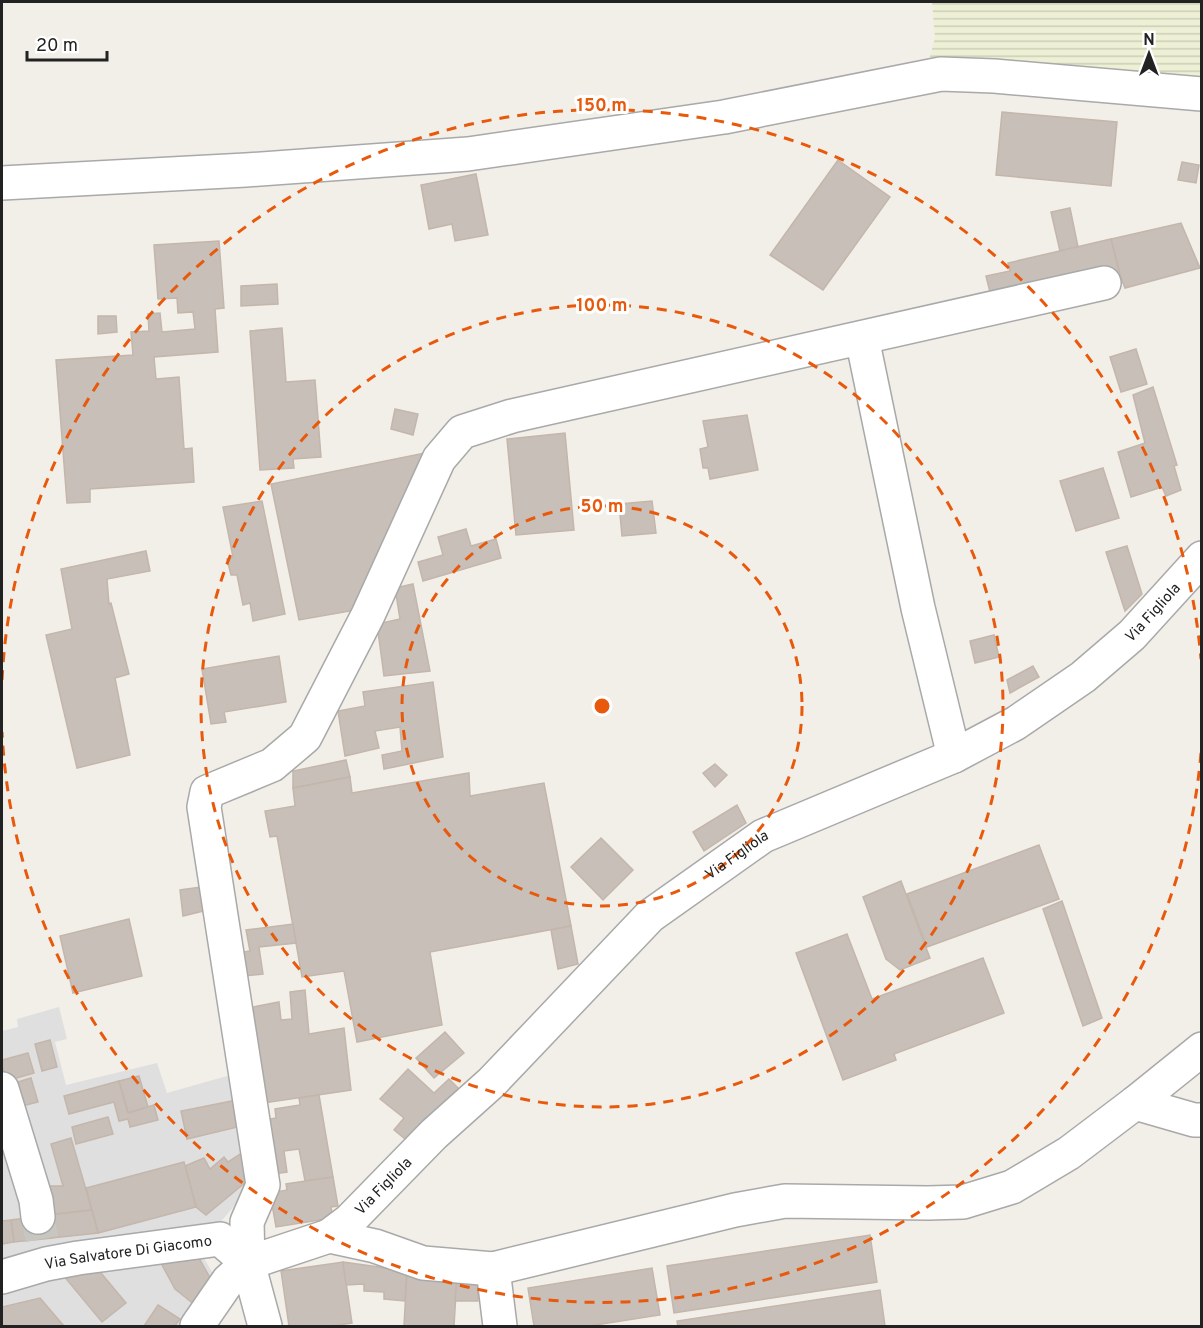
<svg xmlns="http://www.w3.org/2000/svg" width="1203" height="1328" font-family="Overpass,sans-serif">
<style>
.residential{fill:#e0dfdf}
.farmland{fill:url(#farmland-rules)}
.building{fill:#c7bfb8;stroke:#c4b6ab;stroke-width:1.5}
.lines{fill:none;stroke-linecap:round;stroke-linejoin:round}
.minor-tunnel{stroke:#c8c6c1;stroke-width:33;stroke-dasharray:33 16;stroke-linecap:butt}
.minor-casing{stroke:#a9a9a9;stroke-width:36}
.minor{stroke:#fff;stroke-width:33}
.ring{fill:none;stroke:#e8590c;stroke-width:3;stroke-dasharray:10 8}
.labels{text-anchor:middle;stroke-width:6;stroke-linejoin:round;paint-order:stroke}
.street-label{font-size:15px;fill:#222;stroke:#fff}
.centre{fill:#e8590c;stroke:#fff;stroke-width:3}
.ring-label{font-size:18px;text-anchor:middle;font-weight:bold;fill:#e8590c;stroke:#fff;stroke-width:6;stroke-linejoin:round;paint-order:stroke}
</style>
<defs>
<pattern id="farmland-rules" width="6" height="5" patternUnits="userSpaceOnUse" patternTransform="scale(1.5)"><rect width="6" height="5" fill="#eef0d5"/><path d="M0 2.5h6" fill="none" stroke="#ccceb7"/></pattern>
</defs>
<rect width="100%" height="100%" fill="#f2efe9"/>
<path class="residential" d="M59 1007 67 1039 55 1042 66 1085 157 1063 167 1093 234 1074 255 1182 198 1248 219 1284 186 1319 181 1326H2V1031L18 1027 17 1019Z"/>
<path class="farmland" d="M932 2H1201V85L929 60 935 38Z"/>
<g class="building">
<path d="M1002 112 1117 122 1111 186 996 175Z"/>
<path d="M838 160 890 197 823 290 770 255Z"/>
<path d="M1182 162 1199 165 1196 183 1178 180Z"/>
<path d="M476 174 488 235 455 241 452 224 429 229 421 185Z"/>
<path d="M1070 208 1078 247 1060 251 1051 212Z"/>
<path d="M1181 223 1200 268 1125 288 1120 275 1111 239Z"/>
<path d="M1111 239 1120 275 993 304 986 276 1010 271 1008 263Z"/>
<path d="M219 241 224 308 215 309 218 352 154 357 156 379 179 377 184 449 192 448 194 482 90 489V502L67 503 56 360 133 355 131 332 149 331 148 314 160 313 162 332 195 329 193 312 178 313 177 298 158 299 154 245Z"/>
<path d="M277 284 278 304 241 306V286Z"/>
<path d="M98 316H116L117 332 98 334Z"/>
<path d="M282 328 286 382 315 380 321 457 293 459 294 468 260 470 250 331Z"/>
<path d="M1136 349 1147 384 1121 392 1110 357Z"/>
<path d="M1153 387 1177 465 1174 466 1181 490 1166 496 1162 487 1131 497 1118 452 1145 443 1133 395Z"/>
<path d="M395 409 418 414 413 435 391 429Z"/>
<path d="M747 415 758 470 710 479 708 468H703L700 449 708 447 703 421Z"/>
<path d="M565 433 574 530 516 535 507 439Z"/>
<path d="M425 453 355 610 299 620 271 484Z"/>
<path d="M1103 468 1119 518 1076 531 1060 481Z"/>
<path d="M262 501 285 614 253 621 250 603 243 605 237 575H231L227 559 233 557 223 507Z"/>
<path d="M652 501 656 533 622 536 619 504Z"/>
<path d="M466 529 471 546 496 539 501 558 423 581 418 562 443 555 438 537Z"/>
<path d="M1127 546 1142 594 1125 611 1106 552Z"/>
<path d="M146 551 150 571 107 579 109 604 111 603 129 674 115 678 130 755 77 768 46 635 72 629 61 569Z"/>
<path d="M413 584 430 671 384 676 377 624 400 619 395 588Z"/>
<path d="M994 635 999 657 975 663 970 641Z"/>
<path d="M279 656 286 702 224 712 226 722 211 724 202 669Z"/>
<path d="M1033 666 1039 677 1010 693 1007 680Z"/>
<path d="M433 682 443 757 384 769 382 755 402 751 400 727 375 731 379 748 345 756 338 711 365 706 363 692Z"/>
<path d="M346 760 350 777 293 788V771Z"/>
<path d="M715 764 727 775 715 787 703 773Z"/>
<path d="M469 773 470 796 544 783 571 926 430 952 442 1025 357 1042 344 971 302 977 277 836 270 837 265 811 295 806 293 788 350 777 352 793Z"/>
<path d="M737 805 746 823 704 851 693 832Z"/>
<path d="M601 838 633 870 603 900 571 867Z"/>
<path d="M1039 845 1059 899 927 947 907 894Z"/>
<path d="M901 881 930 958 900 970 886 959 863 897Z"/>
<path d="M208 886 212 909 183 916 180 890Z"/>
<path d="M1062 901 1102 1018 1083 1026 1043 909Z"/>
<path d="M129 919 142 976 73 993 60 936Z"/>
<path d="M293 924 296 943 259 947 263 974 244 976 236 953 250 951 246 930Z"/>
<path d="M571 926 578 964 558 969 551 930Z"/>
<path d="M847 934 872 999 983 958 1004 1013 894 1054 896 1060 843 1080 796 953Z"/>
<path d="M305 990 309 1034 344 1028 351 1090 264 1103 253 1007 279 1002 281 1020 292 1019 290 992Z"/>
<path d="M445 1032 464 1053 434 1078 416 1058Z"/>
<path d="M50 1040 57 1067 42 1071 35 1044Z"/>
<path d="M28 1053 34 1073 6 1081 2 1065V1060Z"/>
<path d="M408 1069 434 1093 449 1079 459 1089 410 1143 394 1130 404 1118 380 1099Z"/>
<path d="M139 1076 148 1107 128 1113 119 1081Z"/>
<path d="M31 1078 38 1102 14 1108 8 1085Z"/>
<path d="M119 1081 128 1113 154 1105 158 1120 130 1127 128 1119 119 1121 114 1102 69 1114 64 1096Z"/>
<path d="M319 1095 333 1177 305 1181 299 1149 284 1151 287 1172 267 1175 258 1121 276 1118 275 1109 300 1105 299 1098Z"/>
<path d="M242 1099 246 1125 187 1139 181 1111Z"/>
<path d="M108 1117 113 1134 76 1144 72 1127Z"/>
<path d="M71 1138 92 1210 49 1215 47 1186H63L51 1144Z"/>
<path d="M248 1149 252 1177 206 1215 196 1207 185 1166 204 1158 210 1169 224 1157 228 1162Z"/>
<path d="M184 1162 196 1207 98 1233 86 1188Z"/>
<path d="M333 1177 338 1206 331 1207 333 1218 276 1227 270 1193 287 1190 286 1184Z"/>
<path d="M92 1210 98 1233 52 1238 49 1215Z"/>
<path d="M49 1215 52 1238 14 1242 11 1220Z"/>
<path d="M11 1220 14 1242 2 1244V1221Z"/>
<path d="M870 1235 877 1282 674 1313 667 1266Z"/>
<path d="M195 1251 213 1283 195 1305 175 1289 156 1254Z"/>
<path d="M343 1262 352 1323 331 1326H289L281 1271Z"/>
<path d="M343 1262 407 1271 405 1301 384 1299V1292L364 1291V1284L346 1285Z"/>
<path d="M96 1267 126 1303 102 1322 63 1275Z"/>
<path d="M652 1268 660 1315 589 1326H534L528 1288Z"/>
<path d="M407 1271 457 1277 454 1326H404Z"/>
<path d="M457 1277 477 1279 478 1301H455Z"/>
<path d="M880 1290 885 1326H678L677 1321Z"/>
<path d="M40 1298 64 1326H2V1307Z"/>
<path d="M158 1305 180 1319 175 1326H144Z"/>
</g>
<g class="lines">
<path class="minor-tunnel" d="M38 1217 42 1239"/>
<defs>
<g id="minor">
<path d="M2 183 246 170 468 154 724 117 941 74 994 76 1202 94"/>
<path d="M862 338 918 608 954 756"/>
<path d="M2 1089 36 1200 38 1217"/>
<path d="M1135 1103 1194 1120H1202"/>
<path id="s1" d="M329 1236 349 1221 434 1134 492 1082 650 916 763 836 954 756 1016 723 1083 677 1132 635 1202 558"/>
<path d="M493 1269 500 1326"/>
<path id="s2" d="M2 1277 46 1264 78 1258 220 1239 248 1263"/>
<path d="M197 1326 228 1281 248 1263 329 1236 375 1246 423 1263 493 1269 735 1210 785 1201 928 1203 963 1202 1012 1187 1069 1153 1135 1103 1202 1049"/>
<path d="M265 1326 248 1263 247 1222 263 1185 204 807 207 792 272 765 305 737 368 615 439 459 462 432 512 416 1104 283"/>
</g>
</defs>
<use href="#minor" class="minor-casing"/>
<use href="#minor" class="minor"/>
</g>
<g class="ring">
<circle cx="602" cy="706" r="200"/>
<circle cx="602" cy="706" r="401"/>
<path d="M1201 753A601 601 0 0 1 2 732M2 680A601 601 0 0 1 1201 659"/>
</g>
<g class="labels">
<g class="street-label">
<text dy="5" stroke="none"><textPath href="#s1" startOffset="1046">Via Figliola</textPath></text>
<text dy="5" stroke="none"><textPath href="#s1" startOffset="560">Via Figliola</textPath></text>
<text dy="5" stroke="none"><textPath href="#s1" startOffset="74">Via Figliola</textPath></text>
<text dy="5" stroke="none"><textPath href="#s2" startOffset="129">Via Salvatore Di Giacomo</textPath></text>
</g>
</g>
<circle cx="602" cy="706" r="9" class="centre"/>
<g class="ring-label">
<text x="602" y="111">150 m</text>
<text x="602" y="311">100 m</text>
<text x="602" y="512">50 m</text>
</g>
<rect width="1203" height="1328" fill="none" stroke="#222222" stroke-width="6"/>
<g transform="translate(1149 54)" stroke="#ffffff" stroke-width="4.5" paint-order="stroke">
<path d="M0-4.5L10 22L0 15L-10 22Z" fill="#222222"/>
<text y="-9" font-size="16" font-weight="bold" text-anchor="middle" fill="#222222">N</text>
</g>
<path d="M27 51v9h80v-9" fill="none" stroke="#222222" stroke-width="3"/>
<text x="36" y="51" font-size="18" fill="#222222" stroke="#ffffff" stroke-width="4.5" paint-order="stroke">20 m</text>
</svg>
